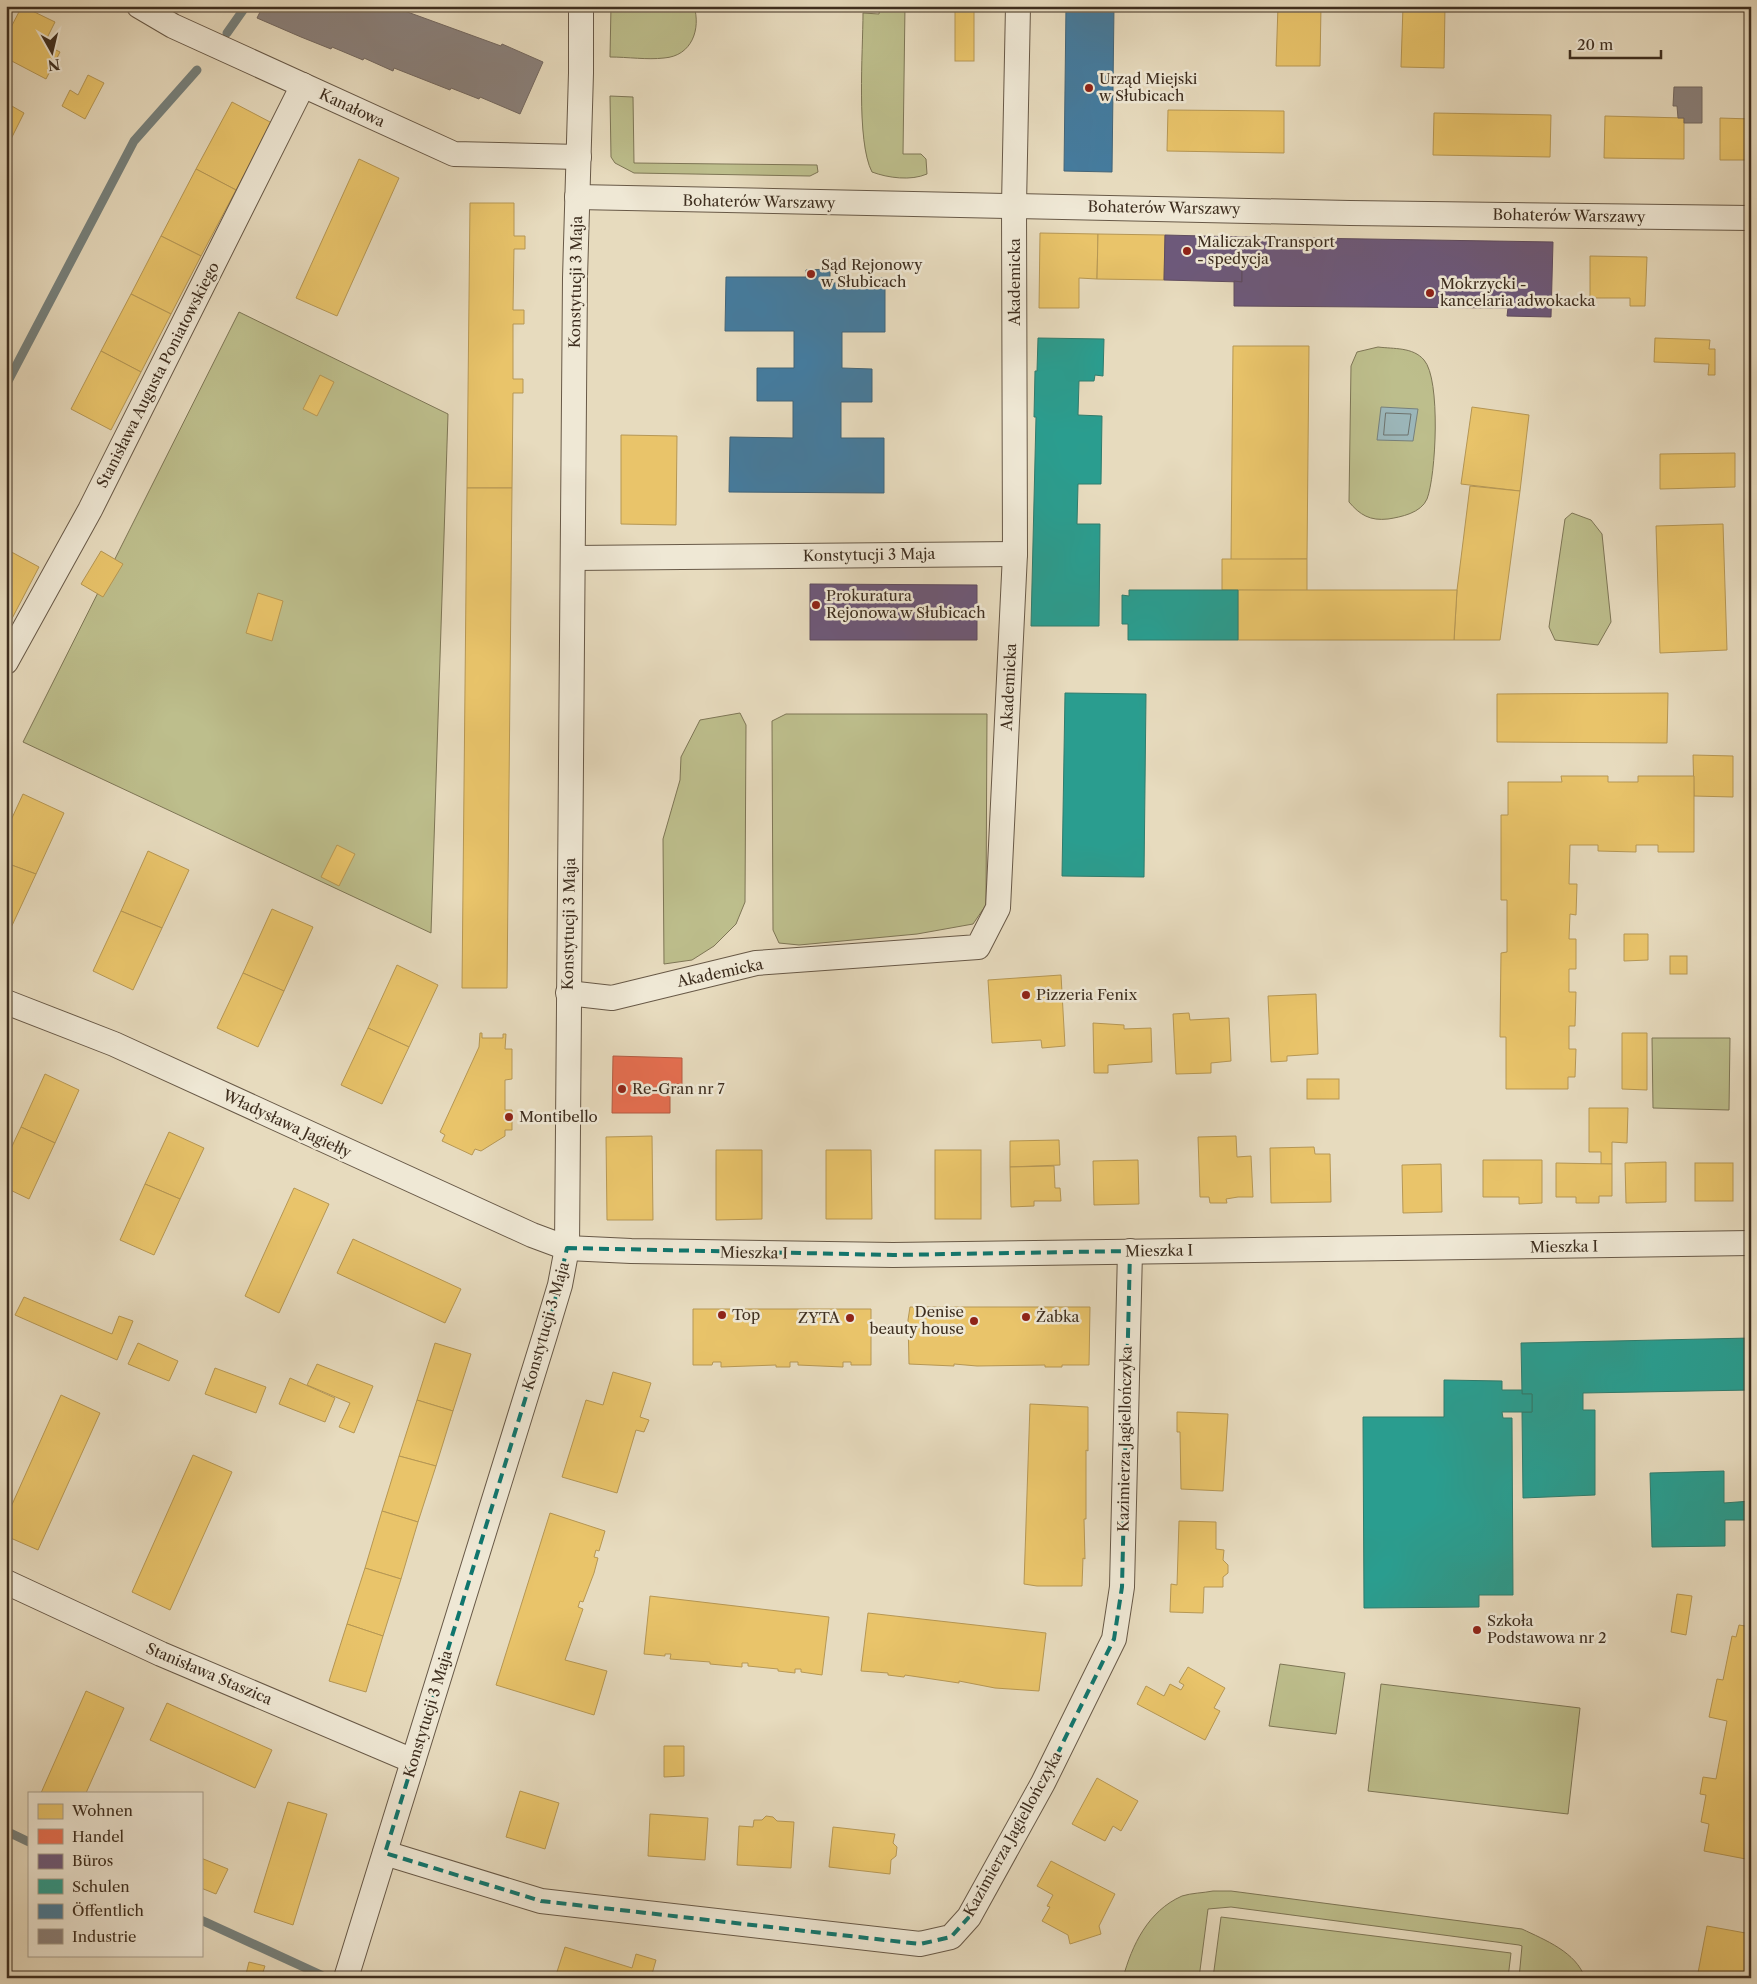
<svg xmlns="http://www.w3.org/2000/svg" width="1757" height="1984" font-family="'Libre Caslon Text',serif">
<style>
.green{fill:#bdbe8c;stroke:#7e7656}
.water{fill:#9cb8bc;stroke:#76817d}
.homes{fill:#e9c46a;stroke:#b69754}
.shops{fill:#e76f51;stroke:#b45c42}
.offices{fill:#6d597a;stroke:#5f4c5f}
.schools{fill:#2a9d8f;stroke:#307c6d}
.public{fill:#457b9d;stroke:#436477}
.industry{fill:#8a817c;stroke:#736860}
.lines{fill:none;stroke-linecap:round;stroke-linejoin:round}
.shore{stroke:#6d736e;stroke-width:1}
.stream{stroke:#76817d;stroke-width:9}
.minor-casing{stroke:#685947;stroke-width:26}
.minor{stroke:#efe8d5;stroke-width:24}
.marked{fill:none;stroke:#0f766e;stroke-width:4;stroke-dasharray:10 6;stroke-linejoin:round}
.poi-dot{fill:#8f2418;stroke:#efe8d5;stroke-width:2}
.labels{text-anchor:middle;stroke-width:5;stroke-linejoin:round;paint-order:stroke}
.poi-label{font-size:15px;fill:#3e2e1f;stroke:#efe8d5;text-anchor:start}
.street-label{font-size:15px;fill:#3e2e1f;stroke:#efe8d5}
</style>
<rect width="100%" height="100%" fill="#e7dbbe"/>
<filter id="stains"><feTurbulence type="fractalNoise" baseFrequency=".004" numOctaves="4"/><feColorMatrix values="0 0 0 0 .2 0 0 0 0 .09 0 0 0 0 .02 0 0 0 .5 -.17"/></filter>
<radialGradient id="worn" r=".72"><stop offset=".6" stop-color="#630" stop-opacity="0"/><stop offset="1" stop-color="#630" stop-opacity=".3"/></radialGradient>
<g class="green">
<path d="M611 6H694C701 29 692 56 664 58 647 60 628 57 610 57Z"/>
<path d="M880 6H905L903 154H921L926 159 927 174C911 181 888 178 872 172 856 141 863 51 863 13L879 14Z"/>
<path d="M610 96 633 97 634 163 817 165 818 172 810 176 634 173 615 163 611 157Z"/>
<path d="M239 312 448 414 431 933 23 742Z"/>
<path d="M1378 347C1394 349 1413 347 1424 360 1441 379 1436 476 1427 499 1421 513 1401 517 1388 519 1370 521 1360 515 1349 502L1351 366 1357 352Z"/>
<path d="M1572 513 1591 520 1602 534 1611 622 1598 645 1555 640 1549 627 1565 519Z"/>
<path d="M740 713 746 725 745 902 736 924 714 946 692 960 664 964 663 839 680 780 681 757 700 720Z"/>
<path d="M786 714H987L986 905 973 924 917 934 799 945 779 943 773 930 772 721Z"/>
<path d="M1652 1038H1730L1729 1110 1653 1108Z"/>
<path d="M1280 1664 1345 1673 1336 1734 1269 1726Z"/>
<path d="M1381 1684 1580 1708 1568 1814 1368 1791Z"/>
<path d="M1213 1891H1231L1522 1929C1545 1940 1576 1952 1585 1978H1519L1522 1946 1519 1945 1231 1907 1208 1909 1199 1978H1123C1132 1945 1148 1911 1182 1896 1191 1893 1203 1893 1213 1891Z"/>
<path d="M1221 1917 1511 1953 1508 1978H1213Z"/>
</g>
<path class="water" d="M1381 407 1418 409 1413 441 1377 440Z"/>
<g class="homes">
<path d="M22 6 55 22 44 44 60 52 46 79 6 58 8 52 6 37Z"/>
<path d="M822 6H870V9L822 8Z"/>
<rect x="955" y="6" width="19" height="55"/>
<path d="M1278 6H1321L1320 66H1276Z"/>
<path d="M1403 6H1445L1444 68 1401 67Z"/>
<path d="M88 75 104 83 85 119 62 106 70 90 78 95Z"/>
<path d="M6 99 10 105 24 113 6 149Z"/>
<path d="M232 102 272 123 236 190 196 169Z"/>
<path d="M1168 110 1284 111V153L1167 151Z"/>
<path d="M1434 113 1551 115 1550 157 1433 155Z"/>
<path d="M1605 116 1684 118V159L1604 158Z"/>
<path d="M1720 118 1751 119V160H1720Z"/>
<path d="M359 159 399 178 337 316 296 298Z"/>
<path d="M196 169 236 190 201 256 161 236Z"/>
<path d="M470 203H514V236H525V249H514L513 310H524V324H513V379H523V393H513L512 488H467Z"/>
<path d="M1040 233 1098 234 1097 279 1079 278V308H1039Z"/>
<path d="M1098 234 1165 235 1164 280 1097 279Z"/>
<path d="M161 236 201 256 171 314 131 294Z"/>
<path d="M1590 256 1647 257 1645 306H1630V298H1590Z"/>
<path d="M131 294 171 314 141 372 101 351Z"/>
<path d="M1655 338 1710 340 1709 349H1715V375H1708L1709 364 1654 362Z"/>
<path d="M1233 346H1309L1307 559 1231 560Z"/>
<path d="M101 351 141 372 111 430 71 409Z"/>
<path d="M320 375 334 382 317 416 303 409Z"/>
<path d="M1472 407 1529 415 1520 491 1461 484Z"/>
<path d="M621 435 677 436 676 525 621 524Z"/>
<path d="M1735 453V487L1660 489V454Z"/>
<path d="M1470 486 1520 491 1500 640H1454L1457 590Z"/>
<path d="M467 488H512L507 988H462Z"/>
<path d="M1723 524 1727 650 1660 653 1656 526Z"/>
<path d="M6 549 39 567 7 628H6Z"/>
<path d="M101 551 123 564 103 597 81 584Z"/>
<path d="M1222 559H1307V591L1222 590Z"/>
<path d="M1238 590H1457L1454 640H1238Z"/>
<path d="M258 593 283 601 272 641 246 633Z"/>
<path d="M1668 693 1667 743 1497 742V694Z"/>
<path d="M1693 755 1733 756V797L1694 796Z"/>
<path d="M1561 776H1608V782H1638V776H1694V852H1658V845H1636V852L1598 851V845H1570L1569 884H1577L1576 915 1570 914 1569 939H1576V969H1569V992H1576L1575 1026H1569V1049H1576L1575 1077H1568V1089H1506V1037H1500L1501 953 1507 952V900H1501V815H1508V782H1562Z"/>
<path d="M23 794 64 813 36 874 6 863V831Z"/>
<path d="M337 845 355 854 339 886 321 877Z"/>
<path d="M148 851 189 870 162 928 121 911Z"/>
<path d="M6 863 36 874 9 932 6 931Z"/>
<path d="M272 909 313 927 284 991 243 973Z"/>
<path d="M121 911 162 928 133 990 93 971Z"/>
<path d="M1624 934H1648V960L1624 961Z"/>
<rect x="1670" y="956" width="17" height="18"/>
<path d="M397 965 438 985 409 1047 368 1028Z"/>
<path d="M243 973 284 991 258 1047 217 1028Z"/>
<path d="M1061 975 1065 1046 1042 1048 1041 1040 992 1043 988 980Z"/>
<path d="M1316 994 1318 1054 1287 1056V1061L1271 1062 1268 996Z"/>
<path d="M1189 1013 1190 1020 1229 1018 1231 1061 1211 1063V1073L1176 1074 1173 1014Z"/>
<path d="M1093 1023 1124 1025V1029L1151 1028 1152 1062 1108 1065V1073H1094Z"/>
<path d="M368 1028 409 1047 382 1104 341 1085Z"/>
<path d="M480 1033H482V1038H503V1034H506L505 1049H512V1079L505 1080V1110H512V1130H505V1136L481 1151 475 1149 472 1155 442 1141 445 1135 440 1132 479 1047Z"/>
<path d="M1622 1033H1647V1090L1622 1089Z"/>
<path d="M45 1074 79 1090 55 1143 21 1127Z"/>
<rect x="1307" y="1079" width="32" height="20"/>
<path d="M1589 1108H1628L1627 1143 1612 1142V1164H1601V1152H1589Z"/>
<path d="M21 1127 55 1143 29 1199 6 1188V1159Z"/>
<path d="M169 1132 204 1148 180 1199 145 1184Z"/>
<path d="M652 1136 653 1220H607L606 1137Z"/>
<path d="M1236 1136 1237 1157 1251 1156 1253 1197H1238L1226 1199 1227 1203H1210L1209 1197H1200L1198 1137Z"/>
<path d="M1059 1140 1060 1165 1010 1167V1141Z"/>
<path d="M1314 1147 1315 1154H1330L1331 1202 1271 1203 1270 1148Z"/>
<path d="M716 1150H762V1219L716 1220Z"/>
<path d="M826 1150H871L872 1219H826Z"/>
<rect x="935" y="1150" width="46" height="69"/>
<path d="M1138 1160 1139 1204 1094 1205 1093 1161Z"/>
<path d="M1483 1160H1542V1203L1519 1204V1197H1483Z"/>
<path d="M1666 1162V1202L1626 1203 1625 1163Z"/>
<path d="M1556 1163 1612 1164V1196H1599V1203H1576V1197H1556Z"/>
<rect x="1695" y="1163" width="38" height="38"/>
<path d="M1441 1164 1442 1212 1403 1213 1402 1165Z"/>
<path d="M1054 1166 1055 1188H1060L1061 1201H1034V1206L1011 1207 1010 1167Z"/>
<path d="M145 1184 180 1199 154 1255 120 1240Z"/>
<path d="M294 1188 329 1204 279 1313 245 1296Z"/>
<path d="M353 1239 461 1289 445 1323 337 1273Z"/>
<path d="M24 1297 112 1334 119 1316 133 1321 117 1360 15 1315Z"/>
<path d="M910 1307H1090L1089 1365H1062V1367H1045V1365L977 1366 954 1364V1366L909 1364 908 1320Z"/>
<path d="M693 1309H871V1365H851V1362H843V1367L798 1365V1362H790V1367H776V1365L721 1367V1362H713L712 1365H693Z"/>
<path d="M138 1343 178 1361 169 1381 128 1364Z"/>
<path d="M435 1343 471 1354 453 1411 417 1400Z"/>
<path d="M317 1364 373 1386 354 1433 339 1427 350 1403 307 1385Z"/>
<path d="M215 1368 266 1387 256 1413 205 1394Z"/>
<path d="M613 1372 651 1383 640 1417 649 1420 644 1432 636 1430 617 1493 562 1477 586 1400 603 1405Z"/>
<path d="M290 1378 335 1398 325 1422 279 1404Z"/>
<path d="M61 1395 100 1413 38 1550 6 1536V1518Z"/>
<path d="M417 1400 453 1411 436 1466 399 1456Z"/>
<path d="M1030 1404 1088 1407V1451L1086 1450V1519H1084L1085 1559 1083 1558 1082 1586H1037L1024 1584Z"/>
<path d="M1177 1412 1228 1414 1223 1491 1181 1489 1180 1432H1177Z"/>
<path d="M193 1455 232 1472 170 1610 132 1592Z"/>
<path d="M399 1456 436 1466 418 1522 382 1511Z"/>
<path d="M382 1511 418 1522 401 1579 365 1568Z"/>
<path d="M550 1513 605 1531 599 1551 596 1550 594 1557 598 1558 594 1573 583 1602 580 1601 578 1607 583 1609 565 1660 607 1671 594 1715 496 1685Z"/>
<path d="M1179 1521 1216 1522V1549L1224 1550 1223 1560 1228 1565V1573L1223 1577V1587H1204L1203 1613 1170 1612 1171 1584 1177 1585Z"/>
<path d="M365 1568 401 1579 383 1636 347 1624Z"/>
<path d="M1677 1594 1692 1596 1686 1635 1671 1632Z"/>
<path d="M650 1596 829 1617 822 1675 801 1672V1669H795V1673L778 1671V1669L748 1666V1663H742V1667L710 1664V1662L670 1659 671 1654H665V1656L644 1654Z"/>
<path d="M868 1613 1046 1633 1039 1691 995 1688 959 1681V1683L905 1675 904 1677 888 1675V1673L861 1671Z"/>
<path d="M347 1624 383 1636 366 1692 329 1681Z"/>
<path d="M1739 1625 1751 1627V1860L1704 1851 1709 1824 1701 1822 1706 1795 1700 1794 1703 1777 1716 1779 1727 1721 1709 1717 1717 1679 1723 1680 1732 1636 1736 1637Z"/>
<path d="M1188 1667 1225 1688 1214 1708 1220 1711 1205 1740 1137 1704 1146 1686 1164 1696 1170 1684 1181 1690 1184 1685 1179 1682Z"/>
<path d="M86 1691 124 1708 86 1793H41Z"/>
<path d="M167 1703 272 1750 255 1788 150 1740Z"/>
<path d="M664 1746H684V1776L664 1777Z"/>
<path d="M1097 1778 1138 1801 1121 1831 1113 1826 1105 1841 1072 1824Z"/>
<path d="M520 1791 559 1803 545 1849 506 1837Z"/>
<path d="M288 1802 327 1814 293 1925 254 1912Z"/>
<path d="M650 1814 708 1818 705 1860 648 1856Z"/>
<path d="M766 1816 773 1817 777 1821 794 1822 791 1868 737 1865 739 1826 753 1827 754 1820H762Z"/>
<path d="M833 1827 895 1834 893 1843 897 1847 896 1856 891 1860 890 1874 829 1867Z"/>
<path d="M201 1858 228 1869 216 1894 201 1888Z"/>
<path d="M1051 1861 1115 1894 1099 1926 1101 1934 1070 1944 1068 1935 1042 1921 1050 1907 1047 1906 1053 1895 1037 1886Z"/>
<path d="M1707 1926 1751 1934V1978H1697Z"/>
<path d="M565 1947 632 1968 636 1954 656 1960 652 1974 664 1978H555Z"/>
<path d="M249 1962 265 1966 261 1978H245Z"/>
</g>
<path class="shops" d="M613 1056 682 1058V1084H670V1113H612Z"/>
<g class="offices">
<path d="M1165 235 1242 237V282L1164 280Z"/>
<path d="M1242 237 1553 242 1551 317 1507 316 1508 308 1234 306V281L1242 282Z"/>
<path d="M810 584 977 585V640H810Z"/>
</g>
<g class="schools">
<path d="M1038 338 1104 339 1103 376 1095 375 1094 381H1079L1078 415 1102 416 1101 484H1078L1077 524H1100L1099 626H1031L1036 417H1034L1035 371H1037Z"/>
<path d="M1129 590H1238V640H1128V624H1122V595L1129 596Z"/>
<path d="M1065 693 1146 694 1144 877 1062 876Z"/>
<path d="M1751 1338V1390L1583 1393V1410H1595V1495L1523 1498 1522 1412H1532V1394H1522L1521 1343Z"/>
<path d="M1444 1380 1502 1381V1390H1522V1394H1532V1412H1502L1503 1418H1512L1513 1595H1479V1607L1364 1608 1363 1417H1444Z"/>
<path d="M1724 1471V1503L1751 1501V1520H1725V1546L1652 1547 1650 1473Z"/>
</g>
<g class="public">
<path d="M1066 6H1114L1112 172 1064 171Z"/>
<path d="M830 269V283H845V278H885V332H842V368L872 369V402H841V438H884V493L729 492 730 437 793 438V401H757V368H794V331H725L726 277H806V270Z"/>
</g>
<g class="industry">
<path d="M263 6H391L501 46 502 44 543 62 520 114 480 97 479 99 451 88 450 90 394 68 393 71 364 58 363 60 332 47 331 49 301 37 257 18Z"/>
<path d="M1674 87H1702V123H1684V118H1678L1677 106H1673Z"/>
</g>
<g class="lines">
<path class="shore" d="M1386 413 1411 414 1408 435H1384Z"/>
<g class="stream">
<path d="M227 33 246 6"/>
<path d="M6 385 134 141 197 70"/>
<path d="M6 1831 29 1842"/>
<path d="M201 1920 321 1975"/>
</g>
<defs>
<g id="minor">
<path d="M139 6 173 26 454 154 579 157"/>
<path d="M577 197 1350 213 1751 218"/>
<path d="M573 558 1015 554"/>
<path d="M6 662 90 510 303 85"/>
<path d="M568 993 612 998 756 963 978 947 998 908 1015 554 1014 205 1018 6"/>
<path d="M6 1002 114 1044 532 1235 567 1248 631 1251 893 1255 1751 1243"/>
<path d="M6 1582 161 1654 413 1761"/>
<path d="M385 1853 541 1901 920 1944 951 1937 969 1917 1043 1783 1114 1639 1122 1587 1130 1251"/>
<path d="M346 1978 545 1335 560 1285 567 1248 575 278 581 73V6"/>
</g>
</defs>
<use href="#minor" class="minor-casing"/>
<use href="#minor" class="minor"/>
</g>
<path class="marked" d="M567 1248 893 1255 1130 1251 1122 1587 1114 1639 1043 1783 969 1917 951 1937 920 1944 541 1901 385 1853 553 1309Z"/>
<g class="poi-dot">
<circle cx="1089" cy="88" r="5"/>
<circle cx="1187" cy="251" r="5"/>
<circle cx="811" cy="274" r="5"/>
<circle cx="1430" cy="293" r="5"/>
<circle cx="816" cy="605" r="5"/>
<circle cx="1026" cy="995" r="5"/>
<circle cx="622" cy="1089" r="5"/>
<circle cx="509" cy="1117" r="5"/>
<circle cx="722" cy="1315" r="5"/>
<circle cx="1026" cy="1317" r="5"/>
<circle cx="850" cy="1318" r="5"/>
<circle cx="974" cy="1321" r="5"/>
<circle cx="1477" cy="1630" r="5"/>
</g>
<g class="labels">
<g class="poi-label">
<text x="1099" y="84">Urząd Miejski<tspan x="1099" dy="17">w Słubicach</tspan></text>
<text x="1197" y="247">Maliczak Transport<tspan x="1197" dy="17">- spedycja</tspan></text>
<text x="821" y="270">Sąd Rejonowy<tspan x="821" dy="17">w Słubicach</tspan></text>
<text x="1440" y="289">Mokrzycki -<tspan x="1440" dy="17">kancelaria adwokacka</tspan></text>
<text x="826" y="601">Prokuratura<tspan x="826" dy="17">Rejonowa w Słubicach</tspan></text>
<text x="1036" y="1000">Pizzeria Fenix</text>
<text x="632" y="1094">Re-Gran nr 7</text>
<text x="519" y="1122">Montibello</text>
<text x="964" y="1317" text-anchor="end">Denise<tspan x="964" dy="17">beauty house</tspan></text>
<text x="732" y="1320">Top</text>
<text x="1036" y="1322">Żabka</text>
<text x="840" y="1323" text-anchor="end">ZYTA</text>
<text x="1487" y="1626">Szkoła<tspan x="1487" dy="17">Podstawowa nr 2</tspan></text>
</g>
<g class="street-label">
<text transform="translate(352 108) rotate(25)" y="5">Kanałowa</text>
<text transform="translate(759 202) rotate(1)" y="5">Bohaterów Warszawy</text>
<text transform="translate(1164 208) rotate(1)" y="5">Bohaterów Warszawy</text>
<text transform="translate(1569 216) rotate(1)" y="5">Bohaterów Warszawy</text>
<text transform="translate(576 282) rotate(-89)" y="5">Konstytucji 3 Maja</text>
<text transform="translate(1015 282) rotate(-90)" y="5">Akademicka</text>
<text transform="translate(158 375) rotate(-63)" y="5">Stanisława Augusta Poniatowskiego</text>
<text transform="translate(869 555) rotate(-1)" y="5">Konstytucji 3 Maja</text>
<text transform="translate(1009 687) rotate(-87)" y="5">Akademicka</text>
<text transform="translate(569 924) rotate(-89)" y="5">Konstytucji 3 Maja</text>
<text transform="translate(720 973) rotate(-12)" y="5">Akademicka</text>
<text transform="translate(287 1124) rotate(25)" y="5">Władysława Jagiełły</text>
<text transform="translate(1564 1247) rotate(-1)" y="5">Mieszka I</text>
<text transform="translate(1159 1251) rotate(-1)" y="5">Mieszka I</text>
<text transform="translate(754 1253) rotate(1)" y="5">Mieszka I</text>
<text transform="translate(546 1326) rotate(-74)" y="5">Konstytucji 3 Maja</text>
<text transform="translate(1125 1439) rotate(-89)" y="5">Kazimierza Jagiellończyka</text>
<text transform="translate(209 1674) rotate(23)" y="5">Stanisława Staszica</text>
<text transform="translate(428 1714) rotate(-73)" y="5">Konstytucji 3 Maja</text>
<text transform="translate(1013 1834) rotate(-61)" y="5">Kazimierza Jagiellończyka</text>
</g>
</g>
<rect width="1757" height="1984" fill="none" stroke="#e7dbbe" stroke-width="25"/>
<rect x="8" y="8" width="1742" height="1969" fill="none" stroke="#3e2e1f" stroke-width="2.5"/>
<rect x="12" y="12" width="1732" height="1959" fill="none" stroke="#3e2e1f"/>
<rect x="28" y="1792" width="175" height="165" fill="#efe8d5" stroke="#a89e8c"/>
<rect x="38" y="1804" width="25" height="15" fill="#e9c46a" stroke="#a89e8c"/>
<text x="72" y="1816" font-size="15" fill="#3e2e1f">Wohnen</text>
<rect x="38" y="1829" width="25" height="15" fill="#e76f51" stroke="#a89e8c"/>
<text x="72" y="1842" font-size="15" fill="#3e2e1f">Handel</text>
<rect x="38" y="1854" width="25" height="15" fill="#6d597a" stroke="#a89e8c"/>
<text x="72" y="1866" font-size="15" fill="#3e2e1f">Büros</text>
<rect x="38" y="1879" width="25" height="15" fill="#2a9d8f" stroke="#a89e8c"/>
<text x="72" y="1892" font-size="15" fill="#3e2e1f">Schulen</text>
<rect x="38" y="1904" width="25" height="15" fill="#457b9d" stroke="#a89e8c"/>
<text x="72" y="1916" font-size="15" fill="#3e2e1f">Öffentlich</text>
<rect x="38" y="1929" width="25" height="15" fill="#8a817c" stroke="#a89e8c"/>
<text x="72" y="1942" font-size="15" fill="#3e2e1f">Industrie</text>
<g transform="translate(52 52) rotate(172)" stroke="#efe8d5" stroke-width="4" paint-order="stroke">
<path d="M0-4L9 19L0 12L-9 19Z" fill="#3e2e1f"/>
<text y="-8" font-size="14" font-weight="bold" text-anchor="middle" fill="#3e2e1f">N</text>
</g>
<path d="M1570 50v8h91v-8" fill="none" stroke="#3e2e1f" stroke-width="2.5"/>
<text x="1577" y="50" font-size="15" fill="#3e2e1f" stroke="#efe8d5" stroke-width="4" paint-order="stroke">20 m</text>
<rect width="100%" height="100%" filter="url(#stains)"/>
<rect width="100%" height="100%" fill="url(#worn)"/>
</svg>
